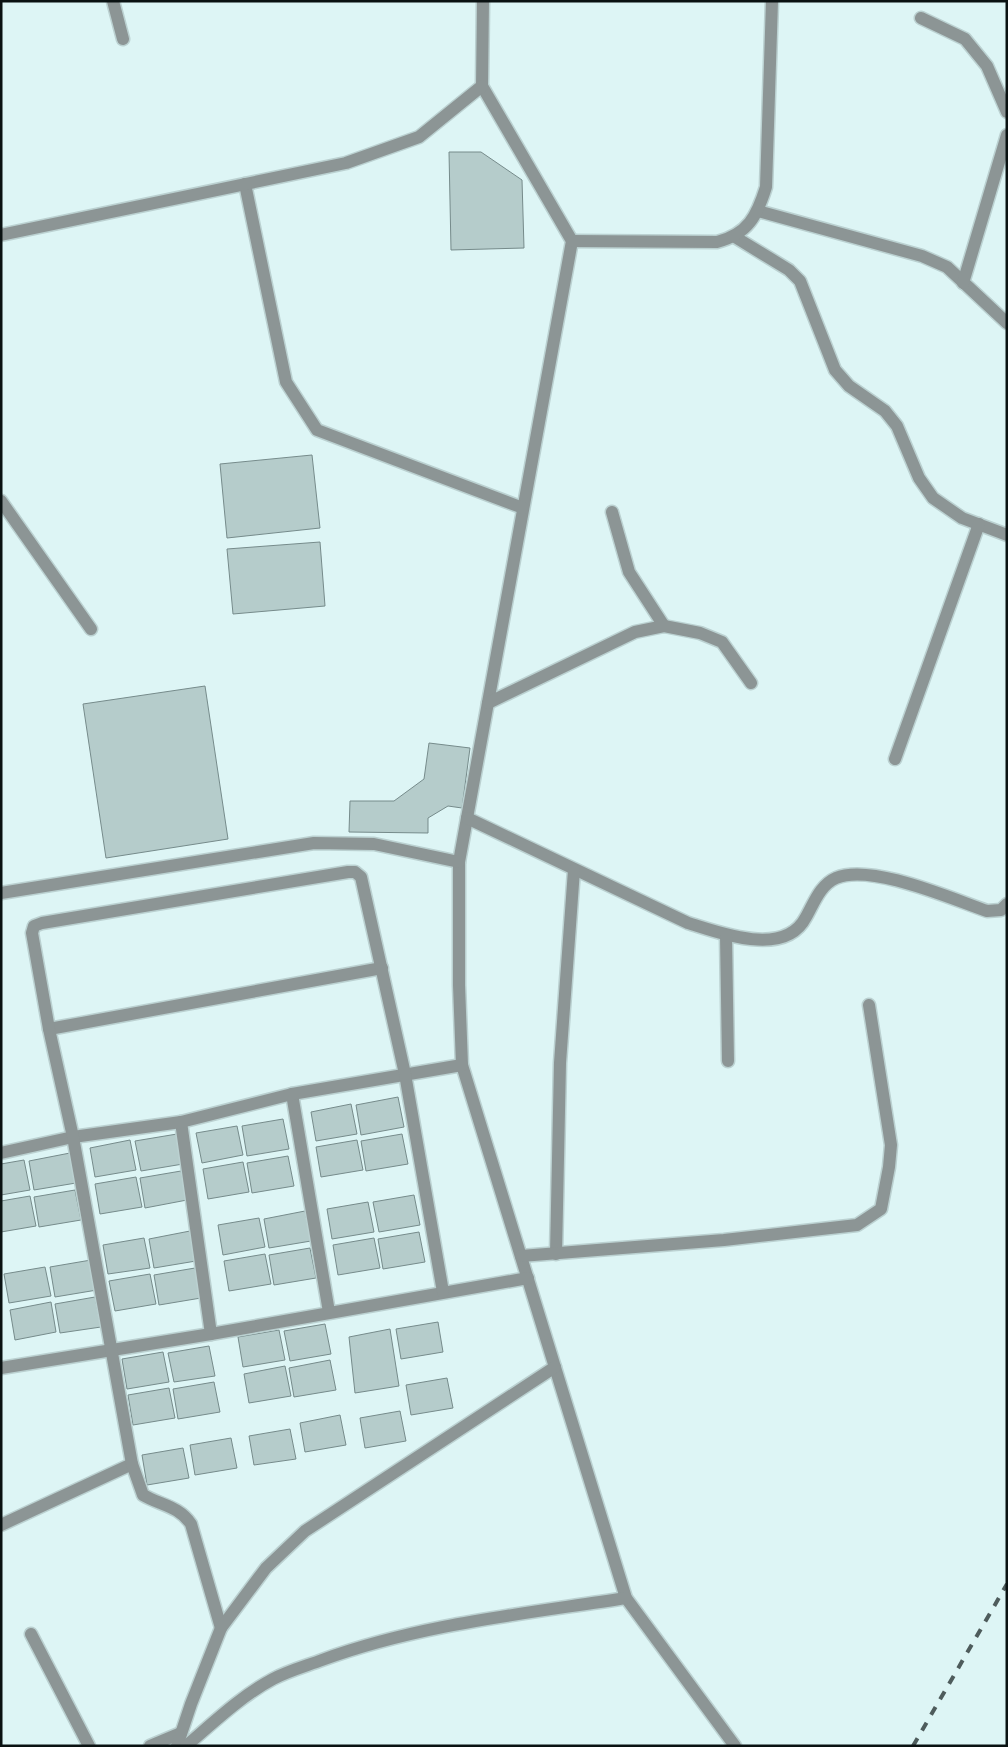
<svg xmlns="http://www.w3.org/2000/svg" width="1008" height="1747" font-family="'Alegreya Sans',sans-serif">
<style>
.building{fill:#b5cccb;stroke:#768b8b}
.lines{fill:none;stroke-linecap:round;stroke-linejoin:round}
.street-casing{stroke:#bbd1d1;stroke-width:15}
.street{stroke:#8c9595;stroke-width:12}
.rail{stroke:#4e5c5c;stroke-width:4;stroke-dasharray:9 9;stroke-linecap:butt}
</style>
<rect width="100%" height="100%" fill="#ddf5f5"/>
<g class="building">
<path d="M449 152H481L522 180 524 248 451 250Z"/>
<path d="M312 455 320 528 227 538 220 464Z"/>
<path d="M320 542 325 606 233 614 227 549Z"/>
<path d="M205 686 228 839 106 858 83 704Z"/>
<path d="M429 743 470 748 462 808 448 806 428 818V833L349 832 350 801H394L424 779Z"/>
<path d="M398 1097 404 1127 361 1135 356 1105Z"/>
<path d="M351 1104 357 1134 316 1141 311 1112Z"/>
<path d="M283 1119 289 1149 247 1156 242 1126Z"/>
<path d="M237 1126 243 1155 202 1163 196 1133Z"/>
<path d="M177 1134 183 1164 141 1171 135 1141Z"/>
<path d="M402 1134 408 1164 366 1171 361 1141Z"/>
<path d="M130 1140 136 1170 95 1177 90 1148Z"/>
<path d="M357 1140 363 1170 321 1177 316 1147Z"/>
<path d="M70 1153 76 1183 34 1190 29 1161Z"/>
<path d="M288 1156 294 1186 252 1193 247 1163Z"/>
<path d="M24 1160 30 1190 1 1195V1164Z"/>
<path d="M243 1162 249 1192 208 1199 203 1169Z"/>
<path d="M181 1171 187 1200 145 1208 140 1178Z"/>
<path d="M136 1177 142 1207 100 1214 95 1184Z"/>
<path d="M75 1190 81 1220 39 1227 34 1197Z"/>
<path d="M414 1195 420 1225 379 1232 373 1202Z"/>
<path d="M30 1196 36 1226 1 1232V1201Z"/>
<path d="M368 1202 374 1232 332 1239 327 1209Z"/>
<path d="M305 1211 311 1241 269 1248 264 1219Z"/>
<path d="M259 1218 265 1247 223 1255 218 1225Z"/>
<path d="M190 1231 196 1261 154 1268 149 1239Z"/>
<path d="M419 1232 425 1262 383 1269 378 1239Z"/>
<path d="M144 1238 150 1268 108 1274 103 1245Z"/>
<path d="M374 1238 380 1268 338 1275 333 1245Z"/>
<path d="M310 1248 316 1278 274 1285 269 1255Z"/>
<path d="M265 1254 271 1284 229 1291 224 1261Z"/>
<path d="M91 1260 97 1290 55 1297 50 1267Z"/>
<path d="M45 1267 51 1296 9 1303 4 1274Z"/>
<path d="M195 1268 201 1298 159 1305 154 1275Z"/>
<path d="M150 1274 156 1304 115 1311 109 1281Z"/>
<path d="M95 1297 101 1327 60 1333 55 1304Z"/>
<path d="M51 1302 56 1332 15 1340 10 1310Z"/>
<path d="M438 1322 443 1352 401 1359 396 1329Z"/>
<path d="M325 1324 331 1354 290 1361 284 1331Z"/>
<path d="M390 1329 399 1386 355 1393 349 1337Z"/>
<path d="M279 1330 285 1360 243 1367 238 1337Z"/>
<path d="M209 1346 215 1376 174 1382 168 1353Z"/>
<path d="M163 1352 169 1382 127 1389 122 1359Z"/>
<path d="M330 1360 336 1390 294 1397 289 1368Z"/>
<path d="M285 1366 291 1396 249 1403 244 1374Z"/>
<path d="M447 1378 453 1408 411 1415 406 1385Z"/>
<path d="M214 1382 220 1412 178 1419 173 1389Z"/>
<path d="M169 1388 175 1418 133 1425 128 1395Z"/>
<path d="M400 1411 406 1441 365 1448 360 1418Z"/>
<path d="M340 1415 346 1445 305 1452 300 1423Z"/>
<path d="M290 1429 296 1459 254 1465 249 1436Z"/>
<path d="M231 1438 237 1468 195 1475 190 1445Z"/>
<path d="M183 1448 189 1478 147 1485 142 1455Z"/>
</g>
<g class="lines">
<defs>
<g id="street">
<path d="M113 1 123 39"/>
<path d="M483 1 482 86 572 241 459 862V985L462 1065 626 1598 735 1746"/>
<path d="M921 18 965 39 987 66 1007 112"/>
<path d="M245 184 286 382 317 430 523 508"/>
<path d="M758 211 922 256 947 267 1007 323"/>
<path d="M1 235 346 163 419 137 482 86"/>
<path d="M735 237 789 270 800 281 835 370 849 386 885 411 897 426 919 478 933 498 962 518 1007 535"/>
<path d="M572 241 717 242C748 234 757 216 766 187L772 1"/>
<path d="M963 283 1007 135"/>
<path d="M1 501 91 629"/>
<path d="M612 512 629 572 664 626"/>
<path d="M488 703 635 632 664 626 700 633 722 642 751 683"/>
<path d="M895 759 979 524"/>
<path d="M467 818 688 923C721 933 785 958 806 917 814 903 820 885 836 878 871 863 952 899 987 911L1001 910 1007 904"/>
<path d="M1 893 314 843 374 844 459 862"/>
<path d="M726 935 728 1061"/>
<path d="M49 1029 382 968"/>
<path d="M292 1094 329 1312"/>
<path d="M181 1122 211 1334"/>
<path d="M1 1153 73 1137 181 1122 292 1094 462 1065"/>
<path d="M556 1254 560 1063 574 870"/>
<path d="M521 1256 724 1240 857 1225 881 1209 889 1167 891 1145 869 1005"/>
<path d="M1 1368 211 1334 528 1278"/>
<path d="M1 1525 132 1464"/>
<path d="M221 1628 191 1524C179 1506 160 1505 143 1495L132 1464 73 1137 49 1029 32 933 34 926 42 923 348 872H355L361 877 405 1074 443 1292"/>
<path d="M31 1634 89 1746"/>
<path d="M150 1746 181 1733"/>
<path d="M177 1746 191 1704 221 1628 266 1568 305 1531 555 1367"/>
<path d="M186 1746C213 1723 241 1696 273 1679 288 1671 306 1666 322 1660 420 1624 524 1614 626 1598"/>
</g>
</defs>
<use href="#street" class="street-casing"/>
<use href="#street" class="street"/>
<path class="rail" d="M913 1746 1007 1584"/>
</g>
<rect width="1008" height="1747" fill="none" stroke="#0a1212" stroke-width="5"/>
</svg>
